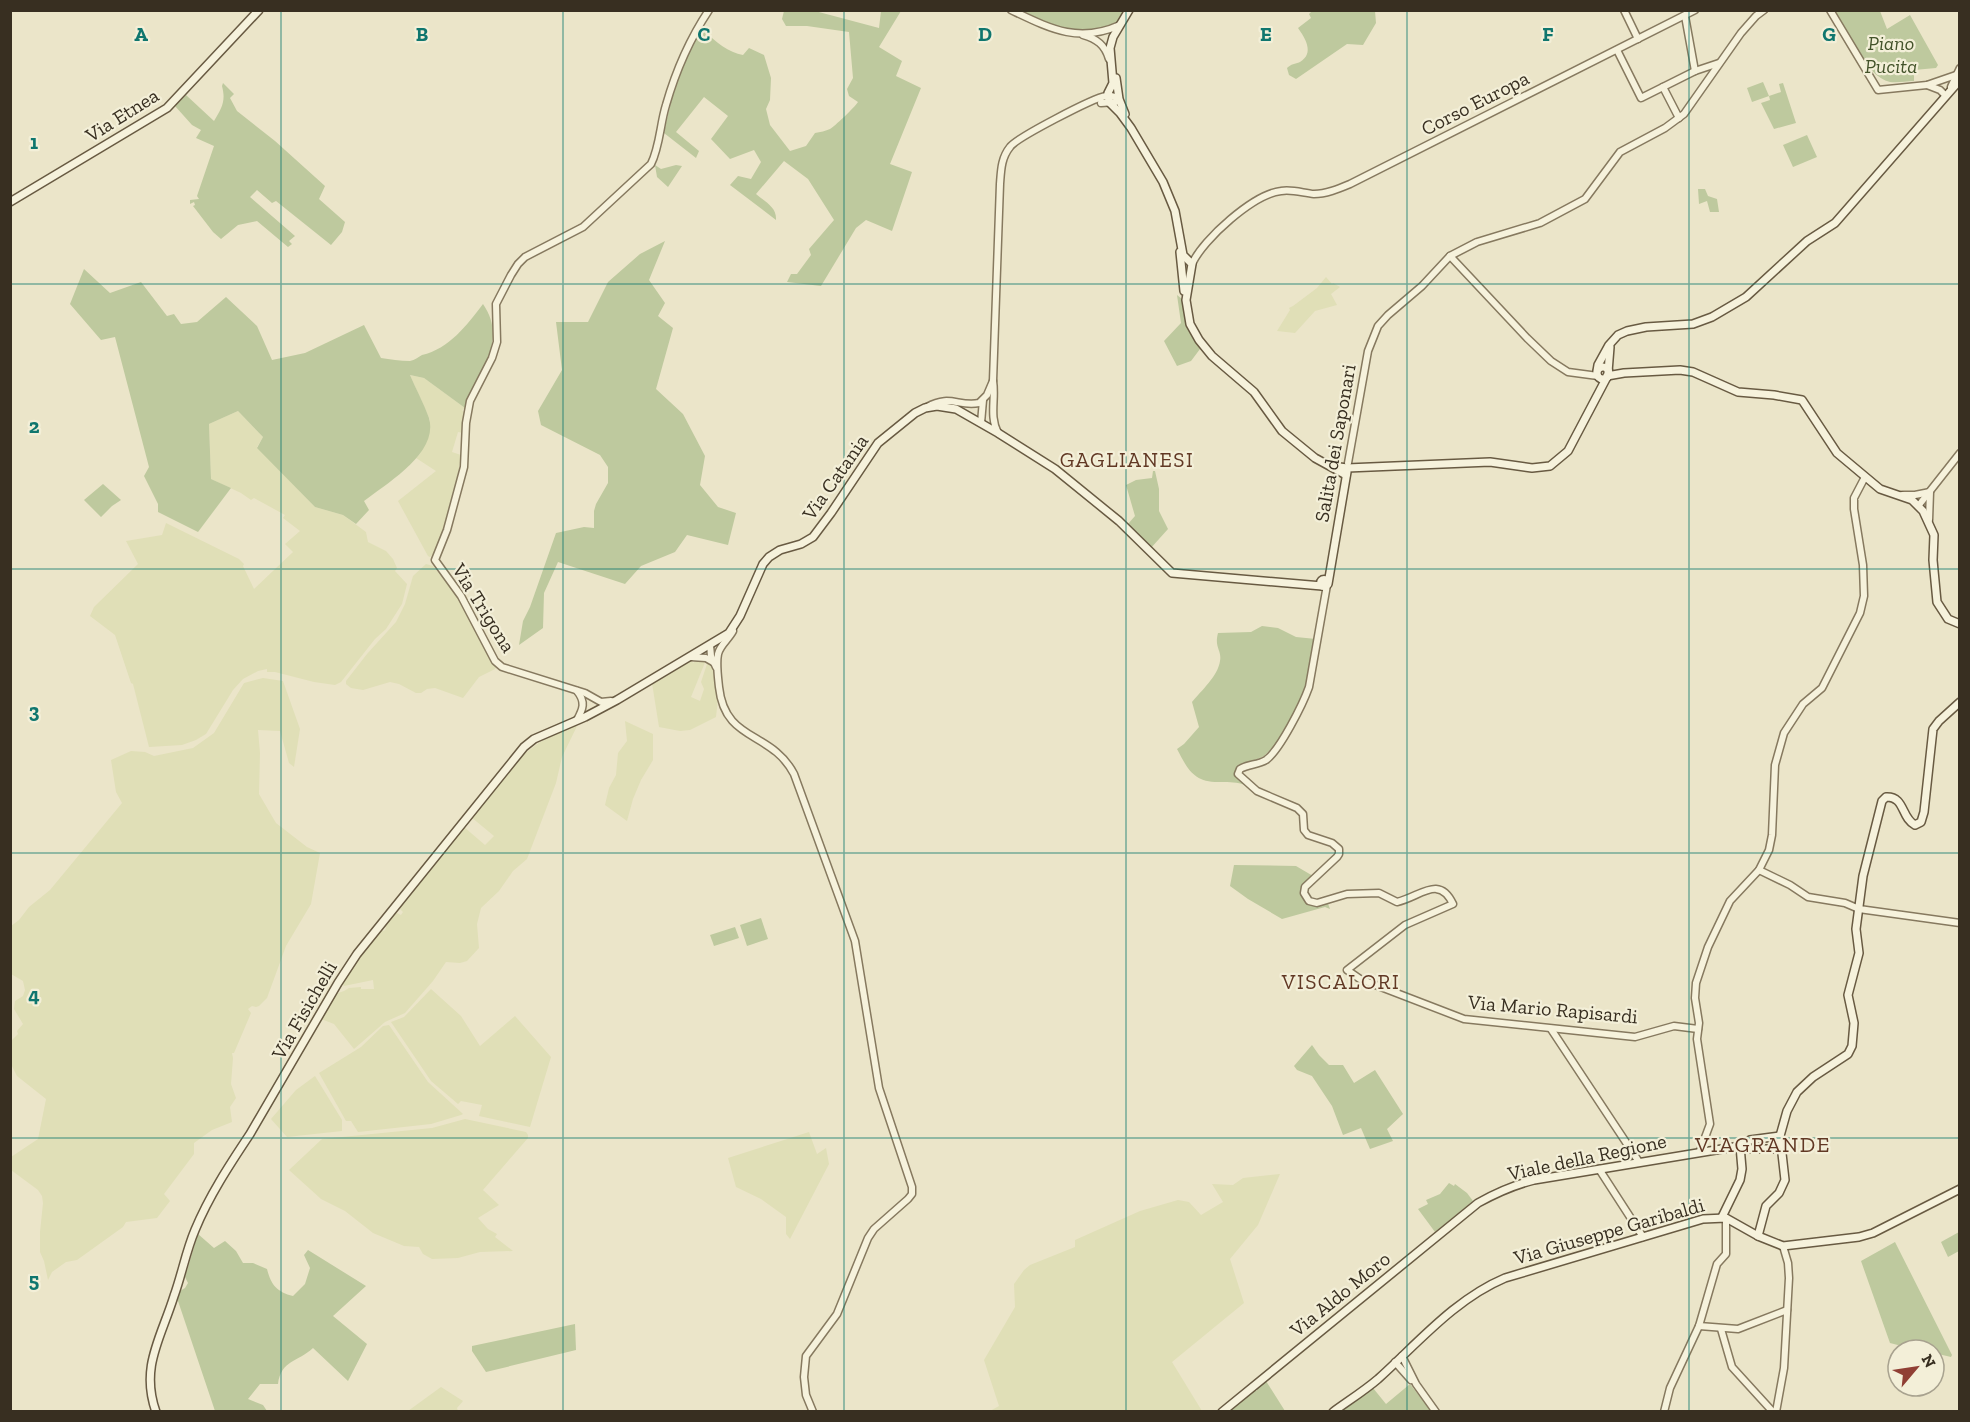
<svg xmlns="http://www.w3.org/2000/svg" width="1970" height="1422" font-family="'Zilla Slab',serif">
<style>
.farmland{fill:#e0dfb7}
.green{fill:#bec99e}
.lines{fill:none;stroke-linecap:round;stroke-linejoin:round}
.tertiary-casing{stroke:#86795f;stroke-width:9}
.secondary-casing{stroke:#685a42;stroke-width:10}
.tertiary{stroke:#f6f2dc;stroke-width:6}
.secondary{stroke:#f6f2dc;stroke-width:7}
.grid{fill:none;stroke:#0f766e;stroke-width:1.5;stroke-opacity:0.55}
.labels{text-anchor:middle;stroke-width:4.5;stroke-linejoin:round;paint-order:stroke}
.park-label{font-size:20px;font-style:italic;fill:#43532a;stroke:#f3efd8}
.street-label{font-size:20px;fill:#382f21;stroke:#f3efd8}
.neighbourhood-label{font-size:21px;letter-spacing:1.5px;fill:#613824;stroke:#f3efd8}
.quarter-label{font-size:22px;letter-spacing:1.5px;fill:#613824;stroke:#f3efd8}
.grid-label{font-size:20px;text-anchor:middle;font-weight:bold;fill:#0f766e;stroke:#f3efd8;stroke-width:4.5;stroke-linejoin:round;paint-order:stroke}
</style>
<rect width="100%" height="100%" fill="#ebe5c9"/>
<g class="farmland">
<path d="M1326 277 1332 284 1333 283 1340 287 1331 294 1337 305 1315 311 1295 333 1277 331 1290 310 1289 308 1293 306 1317 288Z"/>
<path d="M410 375 424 378 465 408 462 410 464 412 463 433 458 432 452 452 461 455 459 469 443 530 434 553 430 557 428 556 398 501 436 471 416 458 420 454 430 420Z"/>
<path d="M238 411 263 437 257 447 315 507 343 515 366 532 368 542 386 551 393 559 397 568 395 571 407 584 402 604 386 629 375 639 341 682 335 685 314 682 275 672H267V669L258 671 243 679 233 690 206 734 196 740 182 745 149 747 133 684 131 683 115 635 90 616 94 607 138 564 126 541 162 535 166 523 239 559 244 564 243 566 254 589 293 552 285 544 300 531 283 518 285 515 254 498 251 500 241 493 211 479 209 424Z"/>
<path d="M426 564 433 566 458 597 489 657 496 667 495 669 479 677 463 698 435 688 427 689 421 693H416L399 684 390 682 363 690 351 688 346 684V681L367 654 396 622 405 604 413 576Z"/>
<path d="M699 659 706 660 691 697 700 701 704 689 701 682 708 661 712 663 716 678 718 699 716 717 690 730 680 731 659 727 652 683 692 660 693 663Z"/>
<path d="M263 678 283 681 300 729 294 767 289 763 280 731 258 730 260 753 259 794 276 823 307 847 320 853 311 904 286 946 267 998 259 1006 256 1007 252 1006 248 1009 251 1013 234 1053H232L233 1058 231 1084 236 1098 230 1107 232 1122 212 1130 194 1143V1154L164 1194 170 1201 157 1218 126 1222 123 1227 77 1260 66 1262 52 1272 48 1280 44 1261 40 1252V1232L43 1203 42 1196 38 1190 11 1170V1157L38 1139 46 1099 17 1076 11 1064V1041L18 1034 17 1031 23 1024 14 1009 15 1001 23 996 25 990 23 981 11 974V926L19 920 29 907 50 890 122 803 116 792 111 760 131 751 145 752 154 756 193 748 214 733 244 683Z"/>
<path d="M625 721 653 734V760L641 780 633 799 627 821 605 805 609 788 616 775 618 753 627 741Z"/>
<path d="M578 724 562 757 556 783 527 859 513 871 499 891 481 908 477 924 479 948 467 961 460 963 446 962 433 981 405 1013 385 1022 354 1049 334 1024 321 1019 335 994 344 991 349 988 361 987V989H374L373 980 344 986 342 983 349 970 380 930 384 931 386 928 384 924 395 912 401 915 403 912 398 907 433 865 436 864 437 860 464 827 485 845 494 836 471 817 519 758 540 742Z"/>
<path d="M431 989 461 1016 480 1046 515 1016 551 1057 530 1127 479 1116 482 1105 461 1101 458 1104 431 1081 391 1022 404 1017Z"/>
<path d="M389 1025 428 1082 463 1114 461 1115 431 1124 358 1132 351 1121H346L319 1073 361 1047 383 1026Z"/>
<path d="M315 1076 342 1120V1131L287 1137 271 1119 296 1090Z"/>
<path d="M465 1119 526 1132 528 1135V1138L483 1190 499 1205 478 1218 488 1229 497 1234 495 1237 513 1251 480 1252 458 1258 432 1259 423 1254 419 1247 404 1246 373 1233 345 1211 321 1199 289 1170 322 1139 432 1128Z"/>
<path d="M809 1132 817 1154 826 1148 829 1164 790 1239 786 1234V1217L761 1199 736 1187 728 1158Z"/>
<path d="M1280 1174 1258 1225 1230 1259 1244 1303 1172 1362 1202 1411H990L999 1406 984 1360 1015 1307 1014 1284 1024 1270 1030 1265 1075 1247V1240L1140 1211 1178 1200 1189 1202 1201 1215 1223 1202 1212 1184 1233 1185 1243 1178Z"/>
<path d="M441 1387 463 1401 457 1408 458 1411H408Z"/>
</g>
<g class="green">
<path d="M784 11H815L879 28 881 11H901L879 47 902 61 896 76 921 88 890 164 912 172 892 231 866 220 856 228 821 286 787 282 791 274H797L811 255 809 249 834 220 808 179 784 161 756 194C765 202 777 207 776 220L730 185 738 176 751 179 761 162 754 150 730 159 711 139 728 116 704 97 676 132 699 151 696 158 664 133C671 98 681 63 698 32H705C715 41 729 53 743 55L749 48 764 55 771 78 770 100 766 109 770 125 790 151 806 146 815 133C820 132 826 131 830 129 834 127 855 107 858 102L849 96 847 89 853 78 849 32 807 26H786L782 19Z"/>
<path d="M1019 11H1125L1116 25C1072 36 1059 28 1019 11Z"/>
<path d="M1312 11H1375L1376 23 1363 45 1347 44 1296 79 1289 75 1287 68C1291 64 1295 64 1300 62 1315 53 1305 38 1298 28L1311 18 1309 14Z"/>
<path d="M1835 11H1880L1887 29 1910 15 1938 65 1936 68 1914 70V81C1906 81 1898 83 1890 82 1865 76 1847 32 1835 11Z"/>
<path d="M1763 82 1769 96 1781 92 1779 84 1783 83 1796 123 1774 129 1761 103 1770 100 1769 96 1752 102 1747 88Z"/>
<path d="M223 83 234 94 230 98 237 111 275 141 325 186 319 199 345 222 342 232 331 245 276 201 272 203 257 190 250 197 295 236 289 241 292 244 288 247 257 221 238 225 221 239 213 232 193 206 195 205 194 202 190 204V200L199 199 197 196 214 146 196 138 201 130 192 125 175 106 186 95 214 121C222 108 226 101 222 86Z"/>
<path d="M1807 135 1817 157 1793 167 1783 145Z"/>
<path d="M655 165 661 169 676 165 682 166 668 187 657 177Z"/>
<path d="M1698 189H1705L1708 196 1717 199 1719 212H1710L1707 201 1699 204Z"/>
<path d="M665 241 649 280 665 303 658 316 673 328 656 389 683 414 705 456 700 485 718 507 736 513 728 545 687 535 675 552 641 566 625 584 558 562 544 593 543 628 519 645 523 621 530 607 556 533 584 527 594 528V511L596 504 608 483V467L600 455 541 425 538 411 562 370 556 322H588L608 282 640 254Z"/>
<path d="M84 269 110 293 141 282 167 316 174 314 181 324 197 322 226 297 257 326 272 360 305 353 364 325 381 358C390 359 400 361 410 361 415 360 418 357 422 355 449 349 467 325 483 304 509 342 477 372 465 408L424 378 410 375C416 389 424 404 429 418 439 453 387 483 364 501L369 510 356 524 343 515 315 507 257 448 263 437 238 411 209 424 211 479 231 488 198 532 158 512V504L144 476 149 467 115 337 101 340 70 304Z"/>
<path d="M1177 295 1182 299 1188 330 1200 349 1191 361 1177 366 1164 341 1181 323Z"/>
<path d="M1153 471H1155L1159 489V511L1168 529 1150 549 1128 524 1135 516 1126 485 1136 480 1152 478Z"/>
<path d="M103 484 121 500 112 506 101 517 84 500Z"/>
<path d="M1262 626 1278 628 1296 637 1316 639 1305 692 1280 740 1264 756 1237 768V777L1245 785C1237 782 1230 782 1221 782 1194 783 1188 770 1177 749L1184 744 1199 727 1192 702C1201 691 1218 676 1220 661 1222 650 1214 648 1218 633L1251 632Z"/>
<path d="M1234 865 1296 866 1313 876C1307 880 1300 891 1303 899L1313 905 1327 901 1330 909 1325 907 1282 919 1248 899 1230 886Z"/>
<path d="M761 918 768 939 747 946 740 925Z"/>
<path d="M735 927 739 938 714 946 710 935Z"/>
<path d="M1312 1045 1319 1055 1329 1065H1343L1354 1083 1375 1070 1403 1114 1387 1129 1393 1141 1370 1149 1361 1128 1343 1135 1332 1106 1312 1076 1297 1070 1294 1066Z"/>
<path d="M1449 1183 1454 1186 1455 1184 1467 1193 1473 1201 1435 1232 1418 1209 1428 1204 1426 1200 1440 1194Z"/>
<path d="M1959 1232V1251L1948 1257 1941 1242Z"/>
<path d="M198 1234 214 1248 225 1241 236 1251 243 1263H253L267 1269C271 1285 277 1292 293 1296L305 1284 310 1268 304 1255 308 1250 366 1286 333 1316 367 1344 348 1381 313 1348C298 1362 281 1360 278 1384H260L248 1399 263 1405 267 1411H215L177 1298 180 1291 185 1288 188 1283 185 1277Z"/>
<path d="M1895 1242 1952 1355 1951 1357 1934 1353V1350H1917L1890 1343 1861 1261Z"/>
<path d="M575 1324 576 1350 486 1372 472 1351V1346Z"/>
<path d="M1266 1381 1285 1411H1228L1253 1391H1257L1256 1389Z"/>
<path d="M1410 1384 1431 1411 1337 1412 1373 1388 1386 1404Z"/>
</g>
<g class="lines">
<defs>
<g id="tertiary">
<path d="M1011 10C1049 28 1078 44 1120 25"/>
<path d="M1624 10 1638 39"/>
<path d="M1830 10 1878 90 1927 85 1956 75"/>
<path d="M1685 16 1695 71"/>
<path d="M1083 35C1097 39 1105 45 1109 59"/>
<path d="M1617 50 1641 98 1695 71 1719 63"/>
<path d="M1927 85 1940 90 1946 96"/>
<path d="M1663 87 1679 118"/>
<path d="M1951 87 1960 68"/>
<path d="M1101 103 1116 102 1119 99"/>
<path d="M1450 256 1527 338 1551 361 1568 372 1598 376"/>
<path d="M1192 264C1203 239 1254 194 1281 191 1292 189 1303 193 1314 194 1326 194 1338 189 1350 184L1695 10"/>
<path d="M927 407C950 394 958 407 979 403L987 395 993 381"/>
<path d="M981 423 983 400"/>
<path d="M998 433C989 416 996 399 993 381L1000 184C1001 171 1001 158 1010 147 1016 138 1093 98 1106 96 1111 95 1114 96 1119 99"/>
<path d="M1348 463 1368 351 1378 326 1388 315 1422 286 1450 256 1477 242 1540 223 1585 199 1620 152 1665 128 1684 114 1741 33 1756 16 1764 10"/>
<path d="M1902 495H1915L1930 492 1929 520"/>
<path d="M1919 505 1960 453"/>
<path d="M1327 585 1309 687C1303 704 1280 750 1266 760 1258 765 1248 764 1240 769L1238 774 1257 791 1297 808 1303 814 1304 830 1308 835 1332 843 1339 849V854L1337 857 1305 887 1304 893 1309 901 1317 903 1347 894 1379 893 1397 902C1420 897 1439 874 1453 904L1405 925 1347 970 1360 979 1464 1019 1635 1037 1674 1026 1698 1029"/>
<path d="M733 631C729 639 720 645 718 654 716 664 718 677 719 687 725 743 771 730 794 774L855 941 879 1088 912 1187V1194L908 1199 874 1229 868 1238 837 1314 806 1356 804 1377 806 1395 813 1412"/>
<path d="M710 645 711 656 716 667"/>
<path d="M691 657 706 658 713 662"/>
<path d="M611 701 601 702 585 693 502 667 495 661 461 596 435 560 447 530 464 467 466 423 470 401 492 358 497 342 496 304 511 275 518 264 525 257 583 227 651 164C660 146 660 124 666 105 676 70 689 40 709 10"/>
<path d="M577 720C583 709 586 702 577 691"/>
<path d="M1759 870 1790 885 1808 897 1845 903 1859 909 1960 923"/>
<path d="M1551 1029 1639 1162"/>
<path d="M1700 1151 1710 1124 1697 1039 1699 1023 1695 998 1696 983 1708 947 1730 901 1759 870 1769 850 1772 835 1775 765 1784 733 1803 704 1822 688 1860 613 1864 596 1863 565 1854 509V498L1865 477"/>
<path d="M1599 1169 1643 1237"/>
<path d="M1699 1326 1738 1329 1787 1310"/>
<path d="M1721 1329 1732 1367 1773 1412"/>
<path d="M1402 1356 1416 1384 1436 1412"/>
<path d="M1395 1362 1411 1380"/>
<path d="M1664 1412 1670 1388 1699 1326 1717 1264 1726 1254V1218"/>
<path d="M1776 1412 1784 1368 1789 1278 1788 1263 1783 1246"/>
</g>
<g id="secondary">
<path d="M1129 10 1113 37 1110 48 1113 83 1108 93 1109 102 1120 113 1131 128 1163 182 1175 211 1183 255 1192 264 1186 300 1190 324 1199 340 1212 356 1254 392 1282 431 1315 458 1346 475"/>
<path d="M1116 78 1119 99 1125 114"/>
<path d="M10 202 167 108 259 10"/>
<path d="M1180 252 1184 291"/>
<circle cx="1603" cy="373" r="6"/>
<path d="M1597 371 1598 365 1609 345 1618 335 1627 331 1646 327 1693 324 1712 317 1746 297 1807 241 1835 223 1960 80"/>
<path d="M1608 372 1610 347"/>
<path d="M1607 376 1624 373 1680 370 1693 372 1738 392 1774 395 1802 400 1837 453 1880 489 1912 500 1923 511 1934 535 1933 560 1937 602 1948 619 1960 624"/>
<path d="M1332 466 1347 468 1490 462 1532 468 1550 466 1568 451 1607 377"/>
<circle cx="1324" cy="583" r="3.5"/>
<path d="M1328 584 1347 472"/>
<path d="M1740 1146 1750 1149H1781"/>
<path d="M1722 1217 1740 1180 1742 1169 1740 1146"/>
<path d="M1758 1236 1766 1206 1779 1193 1785 1180 1780 1136 1787 1111 1797 1092 1813 1077 1848 1054 1852 1046 1854 1023 1848 995 1859 953 1856 929 1863 876 1882 801 1886 797C1905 796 1901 818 1915 825L1921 822 1924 812 1933 729 1939 721 1960 702"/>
<path d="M156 1412C140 1367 161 1338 174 1296 182 1274 186 1251 195 1230 209 1196 230 1164 250 1134L338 983 357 954 524 747 534 739 585 717 617 700 729 633 740 616 763 564 769 557 780 550 801 544 813 537 831 513 878 443 915 413 925 408 937 406 956 409 998 433 1055 469 1119 521 1172 573 1322 586"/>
<path d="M1222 1412 1478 1203C1496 1193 1514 1185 1534 1180L1740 1146 1750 1140 1780 1136"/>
<path d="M1333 1412C1348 1401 1364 1391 1378 1379 1418 1343 1455 1299 1505 1278L1703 1219 1726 1218 1758 1236 1783 1246 1859 1237 1873 1233 1960 1189"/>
</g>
</defs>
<use href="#tertiary" class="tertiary-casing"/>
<use href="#secondary" class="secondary-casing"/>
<use href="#tertiary" class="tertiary"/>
<use href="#secondary" class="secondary"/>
</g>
<path class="grid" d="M281 10V1412M563 10V1412M844 10V1412M1126 10V1412M1407 10V1412M1689 10V1412M10 284H1960M10 569H1960M10 853H1960M10 1138H1960"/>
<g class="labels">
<g class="park-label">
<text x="1891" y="50">Piano<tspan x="1891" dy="23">Pucita</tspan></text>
</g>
<g class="street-label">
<text transform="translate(1475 103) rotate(-27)" y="7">Corso Europa</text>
<text transform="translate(122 115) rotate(-32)" y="7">Via Etnea</text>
<text transform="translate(1335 443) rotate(-80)" y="7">Salita dei Saponari</text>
<text transform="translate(835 477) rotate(-55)" y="7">Via Catania</text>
<text transform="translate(484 608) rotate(58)" y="7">Via Trigona</text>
<text transform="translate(1553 1009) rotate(5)" y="7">Via Mario Rapisardi</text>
<text transform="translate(304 1010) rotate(-60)" y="7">Via Fisichelli</text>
<text transform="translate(1587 1157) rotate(-12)" y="7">Viale della Regione</text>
<text transform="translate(1609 1231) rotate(-16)" y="7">Via Giuseppe Garibaldi</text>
<text transform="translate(1340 1294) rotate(-39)" y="7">Via Aldo Moro</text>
</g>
<g class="neighbourhood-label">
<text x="1127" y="467">GAGLIANESI</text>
<text x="1341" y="989">VISCALORI</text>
</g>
<g class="quarter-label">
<text x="1763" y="1152">VIAGRANDE</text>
</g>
</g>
<g class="grid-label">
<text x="141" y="41">A</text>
<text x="422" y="41">B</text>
<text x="704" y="41">C</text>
<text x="985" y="41">D</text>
<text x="1266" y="41">E</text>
<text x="1548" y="41">F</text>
<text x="1829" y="41">G</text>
<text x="34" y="149">1</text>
<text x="34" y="433">2</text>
<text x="34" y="718">3</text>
<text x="34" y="1002">4</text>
<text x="34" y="1287">5</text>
</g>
<rect width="1970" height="1422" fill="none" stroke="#382f21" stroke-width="24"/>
<g transform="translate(1916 1368) rotate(61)"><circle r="28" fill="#f3efd8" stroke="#a8a28f" stroke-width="1.5"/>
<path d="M0-4.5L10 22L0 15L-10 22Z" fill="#903f34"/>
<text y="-9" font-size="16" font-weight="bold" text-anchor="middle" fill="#382f21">N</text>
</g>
</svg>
